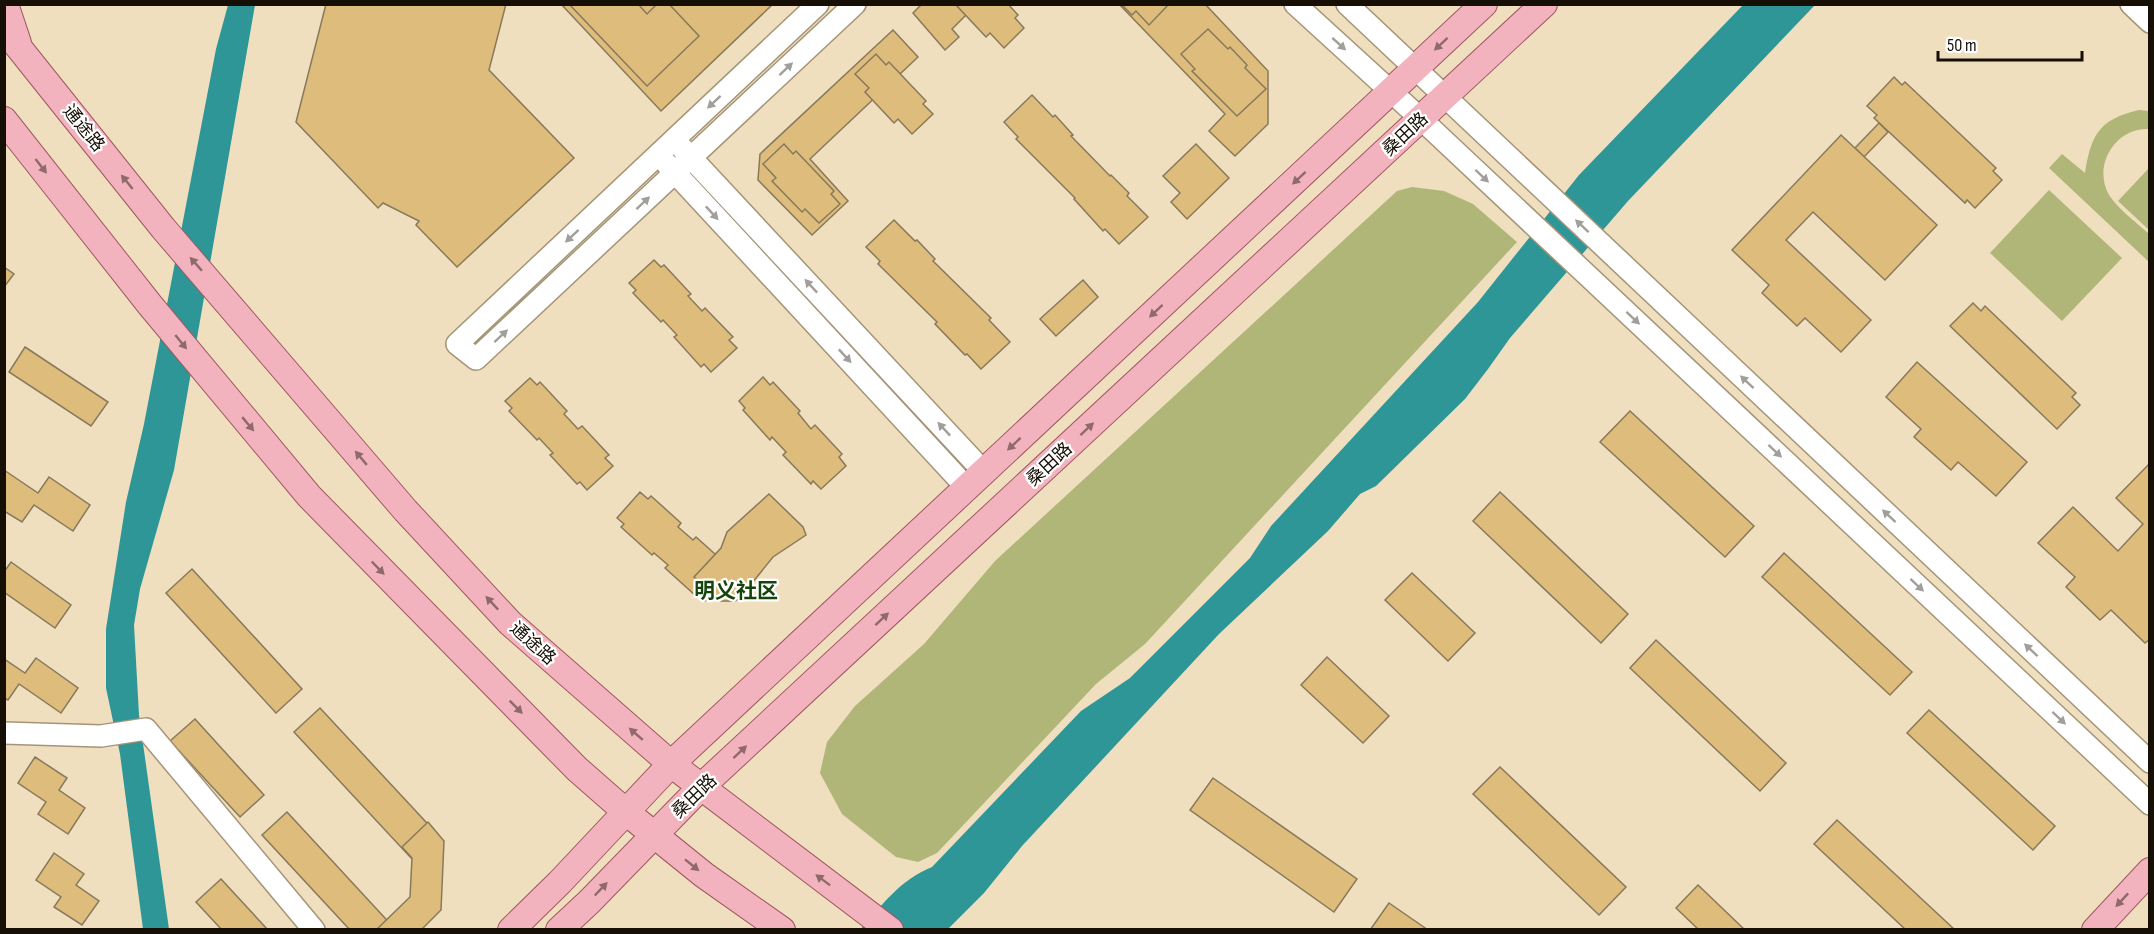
<svg xmlns="http://www.w3.org/2000/svg" width="2154" height="934" font-family="'Sofia Sans Condensed','Noto Sans SC',sans-serif">
<style>
.green{fill:#b0b678}
.water{fill:#2e9697}
.building{fill:#debc7b;stroke:#88795c;stroke-width:1.5}
.lines{fill:none;stroke-linecap:round;stroke-linejoin:round}
.minor-casing{stroke:#a59578;stroke-width:24}
.major-casing{stroke:#9f5861;stroke-width:28}
.minor{stroke:#fff;stroke-width:21}
.major{stroke:#f2b3be;stroke-width:26}
.oneway{fill:#a19f9b}
.oneway2{fill:#8f696b}
.labels{text-anchor:middle;stroke-width:4.5;stroke-linejoin:round;paint-order:stroke}
.street-label{font-size:18px;fill:#150f05;stroke:#fff}
.quarter-label{font-size:21px;font-weight:bold;fill:#15450b;stroke:#fff}
</style>
<rect width="100%" height="100%" fill="#efdfbf"/>
<g class="green">
<path d="M2139 110 2149 111V129C2116 127 2092 165 2109 195 2119 210 2136 222 2149 234V262L2049 168 2062 154 2085 173C2091 134 2100 119 2139 110Z"/>
<path d="M2149 168V230L2118 201Z"/>
<path d="M1412 187 1444 191 1473 204 1517 242 1145 644 1096 684 937 853 918 862 896 857 842 814 820 773 827 742 855 706 924 644 995 561 1397 191Z"/>
<path d="M2049 190 2122 258 2062 321 1990 253Z"/>
</g>
<g class="water">
<path d="M228 5H255L174 470 140 589 134 625 139 715 169 929H143L120 754 106 688V629L126 502 144 424 216 49Z"/>
<path d="M1743 5H1815L1628 201 1510 338 1488 369 1465 399 1376 486 1360 494 1328 531 1219 634 1022 846 984 893 948 929 860 930C882 905 901 879 932 867L1081 711 1130 678 1250 558 1271 526 1478 302 1579 175Z"/>
</g>
<g class="building">
<path d="M326 4H506L489 70 574 158 457 267 416 225 419 221 383 203 378 208 296 122Z"/>
<path d="M561 4H773L661 111Z"/>
<path d="M569 4H638L647 14 657 4H669L699 36 647 86Z"/>
<path d="M922 4H977L952 29 959 37 945 50 913 13Z"/>
<path d="M958 4H1008L1018 15 1015 18 1024 28 1004 48 990 33 986 37 957 6Z"/>
<path d="M1119 4H1205L1268 71V124L1235 156 1209 131 1225 114Z"/>
<path d="M1121 4H1169L1149 25 1136 11 1132 15Z"/>
<path d="M1208 29 1228 49 1230 47 1247 65 1245 68 1266 89 1237 116 1192 71 1195 69 1181 54Z"/>
<path d="M893 30 918 57 810 159 848 201 812 235 758 180 760 154Z"/>
<path d="M876 54 886 65 889 62 926 101 923 104 933 114 912 134 898 119 894 123 865 92 869 88 855 74Z"/>
<path d="M1894 77 1902 85 1905 82 1996 168 1993 171 2002 180 1975 208 1967 200 1965 203 1874 118 1877 115 1867 106Z"/>
<path d="M1032 95 1053 117 1055 115 1073 135 1071 136 1110 176 1111 175 1129 193 1127 196 1148 217 1119 244 1105 229 1103 231 1074 199 1075 198 1016 139 1018 137 1004 122Z"/>
<path d="M1879 123 1888 132 1864 157 1855 148Z"/>
<path d="M1841 135 1937 225 1885 280 1813 212 1786 240 1871 320 1841 352 1805 318 1797 326 1762 293 1769 285 1732 250Z"/>
<path d="M784 144 793 154 796 151 834 191 831 194 840 204 819 223 805 209 802 212 772 181 776 178 763 164Z"/>
<path d="M1196 144 1229 178 1187 219 1171 202 1180 193 1163 176Z"/>
<path d="M894 220 915 241 917 240 935 259 933 261 991 318 989 320 1010 342 981 369 967 354 965 355 935 324 937 322 878 264 880 261 866 247Z"/>
<path d="M654 260 661 267 664 265 691 294 688 296 702 311 705 308 733 337 729 340 737 348 711 372 704 364 701 367 674 337 677 335 663 320 661 322 633 293 636 290 629 283Z"/>
<path d="M4 267 14 274 4 287Z"/>
<path d="M1083 280 1098 297 1056 336 1040 319Z"/>
<path d="M1973 303 1981 311 1985 306 2076 393 2072 397 2080 405 2057 429 1950 326Z"/>
<path d="M25 347 108 402 91 426 9 372Z"/>
<path d="M1917 362 2027 462 1996 496 1958 462 1951 470 1914 437 1921 429 1886 397Z"/>
<path d="M763 377 770 385 773 382 800 411 798 413 811 429 815 425 842 454 839 457 846 466 821 489 813 481 811 484 783 455 786 452 772 437 770 440 743 410 745 408 739 401Z"/>
<path d="M530 378 537 385 540 382 567 411 564 414 578 429 582 426 609 455 605 458 613 466 587 490 580 482 577 484 550 455 553 453 539 438 537 440 509 411 512 408 505 401Z"/>
<path d="M1630 411 1754 526 1725 557 1600 442Z"/>
<path d="M2150 463V639L2145 643 2111 610 2100 620 2066 587 2075 577 2038 543 2073 507 2118 551 2143 524 2116 498Z"/>
<path d="M4 470 38 493 49 477 90 505 73 531 34 505 22 522 4 511Z"/>
<path d="M640 492 648 499 651 496 681 523 678 527 693 540 696 537 725 563 721 567 729 574 705 601 697 594 696 596 665 568 668 565 654 553 652 555 621 527 624 524 617 518Z"/>
<path d="M1500 492 1628 614 1601 643 1473 521Z"/>
<path d="M769 494 803 527 806 535 773 557 740 598 735 601H721L694 577 721 548 727 532Z"/>
<path d="M1784 553 1912 672 1890 695 1762 577Z"/>
<path d="M11 562 71 605 55 628 4 592V572Z"/>
<path d="M192 569 302 689 276 713 166 593Z"/>
<path d="M1412 573 1475 633 1448 661 1385 600Z"/>
<path d="M1656 640 1786 763 1760 791 1630 668Z"/>
<path d="M1327 657 1389 716 1363 743 1301 685Z"/>
<path d="M36 658 78 688 61 713 19 684 8 700 4 698V659L25 673Z"/>
<path d="M320 708 438 835 412 859 294 732Z"/>
<path d="M1929 710 2055 826 2033 850 1907 733Z"/>
<path d="M195 719 264 795 240 817 170 741Z"/>
<path d="M35 757 67 778 59 790 85 808 68 834 38 814 46 802 18 783Z"/>
<path d="M1500 767 1626 887 1599 915 1473 794Z"/>
<path d="M1213 778 1357 879 1334 912 1190 810Z"/>
<path d="M287 812 396 930H350L262 835Z"/>
<path d="M1837 820 1955 930H1906L1814 844Z"/>
<path d="M428 822 444 841 441 910 421 930H376L410 897 412 858 402 847Z"/>
<path d="M54 853 84 874 76 885 99 901 82 925 54 907 61 897 36 880Z"/>
<path d="M221 879 268 930H222L196 902Z"/>
<path d="M1698 885 1745 930H1699L1676 908Z"/>
<path d="M1389 903 1428 930H1370Z"/>
</g>
<g class="lines">
<defs>
<g id="minor">
<path d="M818 4 457 344 476 359 855 4"/>
<path d="M1295 4 1421 119 2150 804"/>
<path d="M1347 4 2150 762"/>
<path d="M2131 4 2150 22"/>
<path d="M682 148 984 472"/>
<path d="M667 164 967 488"/>
<path d="M4 733 101 736 146 729 314 930"/>
</g>
<g id="major">
<path d="M5 4 18 43"/>
<path d="M4 29 163 228 406 511 510 623 671 764 890 930"/>
<path d="M4 120 150 305 309 496 577 769 626 812 704 875 782 930"/>
<path d="M511 930 560 882 671 764 1484 4"/>
<path d="M559 930 589 902 701 787 1544 4"/>
<path d="M2095 930 2150 871"/>
</g>
</defs>
<use href="#minor" class="minor-casing"/>
<use href="#major" class="major-casing"/>
<use href="#minor" class="minor"/>
<use href="#major" class="major"/>
</g>
<defs><path id="oneway-solid" d="M-6-.8H1V-3.2L6.5 0L1 3.2V.8H-6Z" transform="scale(1.5)"/></defs>
<g class="oneway">
<use href="#oneway-solid" transform="translate(1339 44) rotate(42)"/>
<use href="#oneway-solid" transform="translate(786 69) rotate(-43)"/>
<use href="#oneway-solid" transform="translate(714 102) rotate(137)"/>
<use href="#oneway-solid" transform="translate(1482 176) rotate(43)"/>
<use href="#oneway-solid" transform="translate(643 203) rotate(-43)"/>
<use href="#oneway-solid" transform="translate(712 213) rotate(47)"/>
<use href="#oneway-solid" transform="translate(1582 226) rotate(-137)"/>
<use href="#oneway-solid" transform="translate(572 236) rotate(137)"/>
<use href="#oneway-solid" transform="translate(811 286) rotate(-133)"/>
<use href="#oneway-solid" transform="translate(1633 318) rotate(43)"/>
<use href="#oneway-solid" transform="translate(501 336) rotate(-43)"/>
<use href="#oneway-solid" transform="translate(845 356) rotate(47)"/>
<use href="#oneway-solid" transform="translate(1747 382) rotate(-137)"/>
<use href="#oneway-solid" transform="translate(944 429) rotate(-133)"/>
<use href="#oneway-solid" transform="translate(1775 451) rotate(43)"/>
<use href="#oneway-solid" transform="translate(1889 516) rotate(-137)"/>
<use href="#oneway-solid" transform="translate(1917 585) rotate(43)"/>
<use href="#oneway-solid" transform="translate(2031 650) rotate(-137)"/>
<use href="#oneway-solid" transform="translate(2059 718) rotate(43)"/>
</g>
<g class="oneway2">
<use href="#oneway-solid" transform="translate(1441 44) rotate(137)"/>
<use href="#oneway-solid" transform="translate(41 166) rotate(52)"/>
<use href="#oneway-solid" transform="translate(1299 178) rotate(137)"/>
<use href="#oneway-solid" transform="translate(127 182) rotate(-129)"/>
<use href="#oneway-solid" transform="translate(196 264) rotate(-131)"/>
<use href="#oneway-solid" transform="translate(1156 311) rotate(137)"/>
<use href="#oneway-solid" transform="translate(181 342) rotate(51)"/>
<use href="#oneway-solid" transform="translate(248 424) rotate(50)"/>
<use href="#oneway-solid" transform="translate(1087 429) rotate(-43)"/>
<use href="#oneway-solid" transform="translate(1014 444) rotate(137)"/>
<use href="#oneway-solid" transform="translate(361 458) rotate(-130)"/>
<use href="#oneway-solid" transform="translate(378 568) rotate(46)"/>
<use href="#oneway-solid" transform="translate(492 603) rotate(-133)"/>
<use href="#oneway-solid" transform="translate(882 619) rotate(-43)"/>
<use href="#oneway-solid" transform="translate(516 707) rotate(45)"/>
<use href="#oneway-solid" transform="translate(636 734) rotate(-139)"/>
<use href="#oneway-solid" transform="translate(740 752) rotate(-43)"/>
<use href="#oneway-solid" transform="translate(692 865) rotate(39)"/>
<use href="#oneway-solid" transform="translate(823 880) rotate(-143)"/>
<use href="#oneway-solid" transform="translate(601 889) rotate(-46)"/>
<use href="#oneway-solid" transform="translate(2122 900) rotate(133)"/>
</g>
<g class="labels">
<g class="street-label">
<text transform="translate(84 128) rotate(51)" y="6">通途路</text>
<text transform="translate(1405 134) rotate(-43)" y="6">桑田路</text>
<text transform="translate(1049 464) rotate(-43)" y="6">桑田路</text>
<text transform="translate(533 643) rotate(42)" y="6">通途路</text>
<text transform="translate(694 796) rotate(-44)" y="6">桑田路</text>
</g>
<g class="quarter-label">
<text x="736" y="598">明义社区</text>
</g>
</g>
<rect width="2154" height="934" fill="none" stroke="#150f05" stroke-width="12"/>
<path d="M1938 51v9h144v-9" fill="none" stroke="#150f05" stroke-width="3"/>
<text x="1947" y="51" font-size="18" fill="#150f05" stroke="#ffffff" stroke-width="4.5" paint-order="stroke">50 m</text>
</svg>
